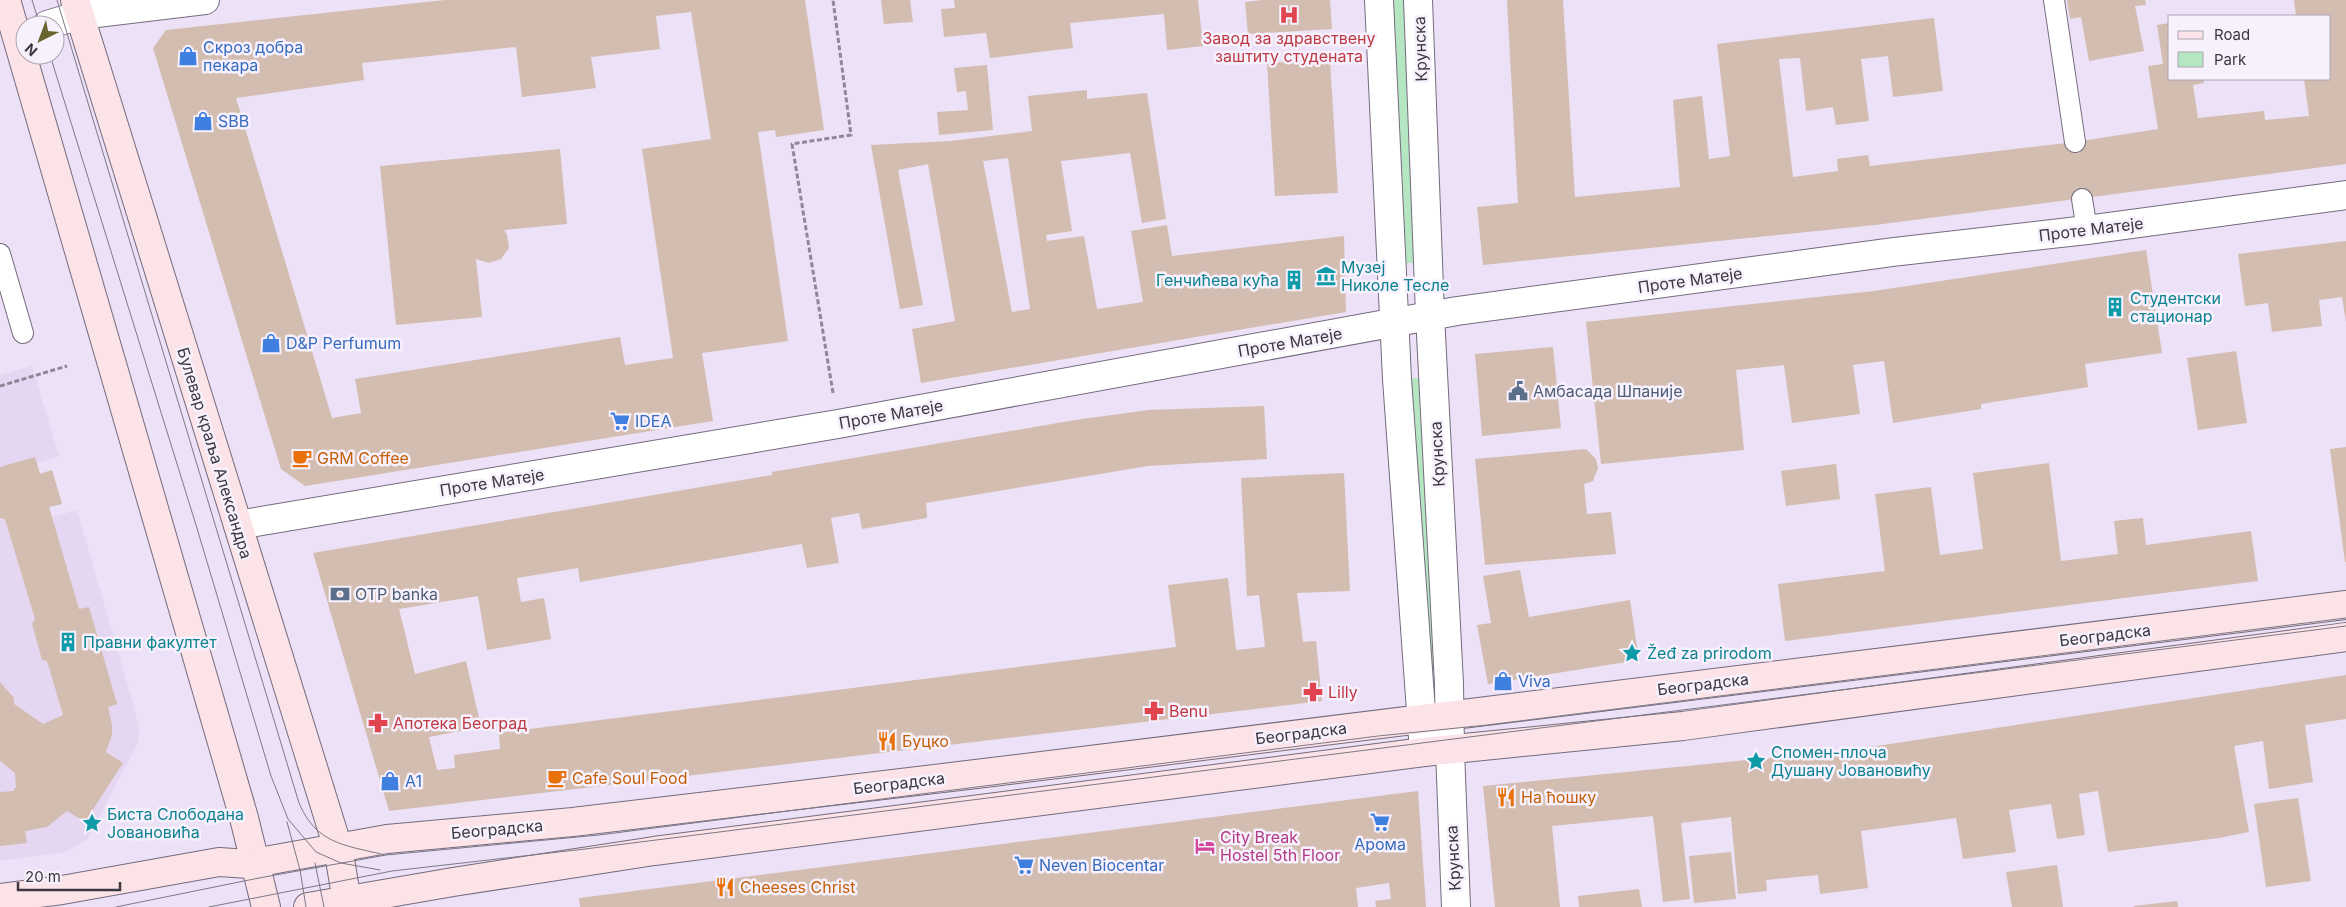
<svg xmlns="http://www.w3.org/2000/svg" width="2346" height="907" font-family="Inter,sans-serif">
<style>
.built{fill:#e5d6f2}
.green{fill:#b5e6c2}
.building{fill:#d2bdb0;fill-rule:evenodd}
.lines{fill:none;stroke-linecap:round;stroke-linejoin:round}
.service-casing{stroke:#746b7d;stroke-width:22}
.minor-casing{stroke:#746b7d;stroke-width:30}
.tertiary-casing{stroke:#746b7d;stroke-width:30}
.secondary-casing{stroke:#746b7d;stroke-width:30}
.path{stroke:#8f8795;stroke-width:3;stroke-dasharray:5 2.5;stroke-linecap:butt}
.service{stroke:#fff;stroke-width:20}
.minor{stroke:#fff;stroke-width:28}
.tertiary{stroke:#fff;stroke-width:28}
.secondary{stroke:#fce3e8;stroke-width:28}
.tram{stroke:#7e7885;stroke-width:1}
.labels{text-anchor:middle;stroke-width:5;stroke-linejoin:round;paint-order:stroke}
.health-label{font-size:16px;fill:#be3a42;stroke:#f7f0fd;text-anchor:start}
.shop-label{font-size:16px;fill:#366cbe;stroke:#f7f0fd;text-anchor:start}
.street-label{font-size:16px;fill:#3c3840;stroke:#f7f0fd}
.culture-label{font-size:16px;fill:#0d838f;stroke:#f7f0fd;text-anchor:start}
.service-label{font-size:16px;fill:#4e5e75;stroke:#f7f0fd;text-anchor:start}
.food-label{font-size:16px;fill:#c56008;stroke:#f7f0fd;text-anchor:start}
.hotel-label{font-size:16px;fill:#b23c85;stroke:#f7f0fd;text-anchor:start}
</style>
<rect width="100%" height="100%" fill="#ece1f6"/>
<path class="built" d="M32 366 59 456 37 463 40 473 52 470 62 504 49 508 52 517 77 510 135 711 139 729 138 743 87 840 65 852 0 861V375Z"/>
<g class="green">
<path d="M1379 0H1418L1429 262 1391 264Z"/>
<path d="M1433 377 1449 684 1418 685 1397 379Z"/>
</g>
<g class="building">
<path d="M445 0H805L824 130 776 137 775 130 758 132 788 341 702 353 713 421 305 486 281 469 153 48 166 30ZM691 12 711 139 642 149 673 358 625 365 620 337 355 379 361 413 332 418 236 98 364 80 362 63 516 47 522 97 596 88 591 57 660 49 656 16Z"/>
<path d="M881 0H910L913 22 884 24Z"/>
<path d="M954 0H1198L1203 46 1167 50 1164 14 1070 23 1073 48 990 58 986 33 944 37 941 9 955 8Z"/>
<path d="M1262 0H1330L1332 29 1248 34 1245 2Z"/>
<path d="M1507 0H1563L1575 197 1680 187 1673 100 1702 96 1709 159 1730 156 1717 44 1934 18 1943 91 1893 97 1888 56 1861 59 1869 121 1836 125 1833 107 1806 111 1800 58 1779 59 1793 177 1838 171 1837 159 1868 155 1870 166 2075 142 2158 129 2148 66 2163 64 2157 25 2170 23V79H2203L2204 83 2193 85 2198 118 2264 111 2265 120 2309 116 2304 79H2330V16H2296L2294 0H2346V164L1875 225 1483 265 1477 207 1518 203Z"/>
<path d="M2067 0H2145L2146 5 2135 6 2144 51 2089 61 2081 17 2070 19Z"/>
<path d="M1330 60 1338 193 1275 196 1267 63Z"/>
<path d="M987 65 993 130 939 135 937 112 968 110 966 91 957 92 954 68Z"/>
<path d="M1087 90V99L1147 93 1166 219 1142 223 1130 153 1061 161 1072 231 1046 235 1047 241 1084 236 1097 309 1143 302 1131 231 1167 225 1172 256 1344 236 1346 312 921 383 912 329 955 321 928 164 898 170 923 305 900 309 871 145 950 141 1032 131 1028 96ZM1008 158 1030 309 1012 312 983 161Z"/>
<path d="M560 149 567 224 504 230 507 235 509 248 501 259 489 263 476 259 482 317 396 325 380 166Z"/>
<path d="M2346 241V322L2342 297 2319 300 2322 326 2272 332 2268 303 2245 306 2238 254Z"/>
<path d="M2146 250 2162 353 2085 364 2088 387 1981 404V409L1893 423 1884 361 1853 365 1860 414 1792 423 1784 365 1736 370 1744 450 1601 464 1586 322 1874 291Z"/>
<path d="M1553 347 1561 428 1482 436 1475 354Z"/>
<path d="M2236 351 2247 423 2198 430 2187 358Z"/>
<path d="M1264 406 1267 459 1148 466 926 503 927 518 862 529 859 513 831 518 839 563 807 568 802 544 580 582 578 568 517 578 521 602 544 598 551 639 487 650 478 596 399 609 415 674 466 661 481 727 429 737 437 770 455 768 454 755 500 749 499 733 1176 647 1168 585 1228 578 1236 650 1265 647 1259 595 1247 596 1241 478 1344 473 1350 591 1297 593 1303 642 1316 641 1322 701 389 811 313 553 772 475V472L1075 420 1149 410Z"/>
<path d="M2346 447V562H2345L2330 449Z"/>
<path d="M1586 449 1596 459 1598 468 1593 481 1584 484 1587 514 1611 512 1616 554 1485 565 1475 459Z"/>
<path d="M35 457 40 474 52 470 62 504 49 507 79 609 89 607 117 704 108 707 112 725V735L106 752 123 763 85 822 67 811 47 827 25 831 27 843 0 846V792L13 791 16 787 15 773 0 761V682L14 698V704L43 724 63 715 47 661 42 660 32 624 35 619 5 519 0 518V467Z"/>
<path d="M2049 463 2061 561 2118 554 2114 521 2143 518 2146 545 2251 531 2258 581 1785 641 1778 584 1885 571 1875 494 1931 487 1940 555 1983 549 1973 473Z"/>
<path d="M1836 464 1840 499 1786 506 1781 471Z"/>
<path d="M1520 570 1529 617 1630 600 1639 660 1488 684 1477 625 1491 623 1483 576Z"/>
<path d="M2346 675V719L2305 725 2313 782 2269 789 2263 741 2234 746 2249 832 2219 838 2108 852 2098 791 2079 794 2085 835 2057 839 2051 804 2009 810 2016 852 1963 859 1956 818 1861 831 1868 888 1820 894 1818 875 1766 880 1767 891 1738 894 1731 817 1681 823 1690 899 1663 902 1653 816 1552 826 1560 907H1495L1483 786 1850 750Z"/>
<path d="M1418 791 1426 907H1376L1375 901 1391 899 1389 883 1356 888 1358 907H580L579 898Z"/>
<path d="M2298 798 2311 881 2266 887 2254 804Z"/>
<path d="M1731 852 1736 899 1694 903 1689 856Z"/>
<path d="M2057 865 2063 907H2012L2006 872Z"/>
<path d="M1639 889 1642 907H1579L1578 896Z"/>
<path d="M2177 901 2178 907H2134V906Z"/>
</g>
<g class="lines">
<defs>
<g id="service">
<path d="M2054 0 2075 142"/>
<path d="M2082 199 2087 230"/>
<path d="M0 254 23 333"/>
</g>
<g id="minor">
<path d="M47 25 80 15 205 0"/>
<path d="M238 525 838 424 1457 311 1893 252 2087 230 2346 195"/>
<path d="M1450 750 1456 907"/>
</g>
<g id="tertiary">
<path d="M1379 0 1397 379 1424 752"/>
<path d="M1418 0 1430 315 1449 684 1450 750"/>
</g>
<g id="secondary">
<path d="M6 0 244 818 266 907"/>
<path d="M75 0 338 848 348 907"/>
<path d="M0 898 62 890 219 862 249 864 387 839 573 822 976 774 2346 605"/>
<path d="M308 907 453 882 654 851 1424 752 1683 726 2346 637"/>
</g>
</defs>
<use href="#service" class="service-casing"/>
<use href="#minor" class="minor-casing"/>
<use href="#tertiary" class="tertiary-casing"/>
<use href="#secondary" class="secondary-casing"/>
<g class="path">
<path d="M0 386 67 366"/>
<path d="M833 393 792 144 851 135 833 0"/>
</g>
<use href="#service" class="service"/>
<use href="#minor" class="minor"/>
<use href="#tertiary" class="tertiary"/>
<use href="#secondary" class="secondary"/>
<g class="tram">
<path d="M32 0 40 25"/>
<path d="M57 0 299 803C316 843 343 845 381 854"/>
<path d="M50 55 196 525 271 776 288 819 316 852 341 863 380 870"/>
<path d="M287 822 300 870 306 907"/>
<path d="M315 863 324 907"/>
<path d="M116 907 259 878 386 855 599 835 1378 736 1487 725 2346 618"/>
<path d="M209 907 392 871 585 849 2346 626"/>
</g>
</g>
<defs>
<symbol id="hospital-bare" viewBox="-9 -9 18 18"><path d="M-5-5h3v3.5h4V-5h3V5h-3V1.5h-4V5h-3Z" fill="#e0444e" stroke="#f7f0fd" stroke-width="2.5" paint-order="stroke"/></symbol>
<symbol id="shop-bare" viewBox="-9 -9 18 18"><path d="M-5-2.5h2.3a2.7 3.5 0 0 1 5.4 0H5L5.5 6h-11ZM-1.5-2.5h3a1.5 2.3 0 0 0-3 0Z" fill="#3f7fe0" stroke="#f7f0fd" stroke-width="2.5" paint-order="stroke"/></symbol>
<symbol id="museum-bare" viewBox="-9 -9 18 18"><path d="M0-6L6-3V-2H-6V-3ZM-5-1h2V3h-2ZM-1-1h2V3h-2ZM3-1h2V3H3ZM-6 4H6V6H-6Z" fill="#0f9aa8" stroke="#f7f0fd" stroke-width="2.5" paint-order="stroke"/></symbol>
<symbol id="building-bare" viewBox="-9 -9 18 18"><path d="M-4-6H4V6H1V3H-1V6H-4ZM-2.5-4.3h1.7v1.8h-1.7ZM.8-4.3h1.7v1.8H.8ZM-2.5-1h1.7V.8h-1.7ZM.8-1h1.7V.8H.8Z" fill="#0f9aa8" stroke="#f7f0fd" stroke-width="2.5" paint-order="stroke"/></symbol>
<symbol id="civic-bare" viewBox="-9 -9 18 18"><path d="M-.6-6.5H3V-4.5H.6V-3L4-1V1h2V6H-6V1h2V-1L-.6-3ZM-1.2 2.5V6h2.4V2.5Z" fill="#5c6f8a" stroke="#f7f0fd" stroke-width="2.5" paint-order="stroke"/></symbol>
<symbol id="supermarket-bare" viewBox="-9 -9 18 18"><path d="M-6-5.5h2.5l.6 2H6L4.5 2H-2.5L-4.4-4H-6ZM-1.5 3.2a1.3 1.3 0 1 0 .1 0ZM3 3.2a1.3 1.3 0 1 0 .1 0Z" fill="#3f7fe0" stroke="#f7f0fd" stroke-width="2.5" paint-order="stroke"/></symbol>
<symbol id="cafe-bare" viewBox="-9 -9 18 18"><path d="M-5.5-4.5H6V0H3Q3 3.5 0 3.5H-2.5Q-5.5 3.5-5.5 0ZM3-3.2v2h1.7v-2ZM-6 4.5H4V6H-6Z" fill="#e8710a" stroke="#f7f0fd" stroke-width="2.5" paint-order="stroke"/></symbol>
<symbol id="bank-bare" viewBox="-9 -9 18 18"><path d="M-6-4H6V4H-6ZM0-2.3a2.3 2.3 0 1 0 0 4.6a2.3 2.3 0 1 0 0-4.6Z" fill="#5c6f8a" stroke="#f7f0fd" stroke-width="2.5" paint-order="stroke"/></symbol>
<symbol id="sight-bare" viewBox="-9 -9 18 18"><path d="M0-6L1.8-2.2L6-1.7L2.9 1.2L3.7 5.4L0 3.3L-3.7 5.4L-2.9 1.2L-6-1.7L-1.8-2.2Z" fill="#0f9aa8" stroke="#f7f0fd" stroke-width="2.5" paint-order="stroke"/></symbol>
<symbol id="pharmacy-bare" viewBox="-9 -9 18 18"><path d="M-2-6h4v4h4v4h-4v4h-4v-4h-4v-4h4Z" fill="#e0444e" stroke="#f7f0fd" stroke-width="2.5" paint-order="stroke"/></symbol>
<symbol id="restaurant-bare" viewBox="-9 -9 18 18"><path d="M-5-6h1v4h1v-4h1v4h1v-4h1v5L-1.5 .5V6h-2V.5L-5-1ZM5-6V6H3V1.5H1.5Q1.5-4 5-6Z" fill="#e8710a" stroke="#f7f0fd" stroke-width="2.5" paint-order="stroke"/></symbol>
<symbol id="hotel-bare" viewBox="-9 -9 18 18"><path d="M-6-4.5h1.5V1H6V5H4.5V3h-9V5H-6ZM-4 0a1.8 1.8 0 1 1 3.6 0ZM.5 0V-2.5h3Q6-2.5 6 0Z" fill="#d1479c" stroke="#f7f0fd" stroke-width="2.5" paint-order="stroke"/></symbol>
</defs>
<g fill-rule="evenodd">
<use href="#hospital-bare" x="1275" y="1" width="28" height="28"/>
<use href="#shop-bare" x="174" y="42" width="28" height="28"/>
<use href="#shop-bare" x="189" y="107" width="28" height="28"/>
<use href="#museum-bare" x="1312" y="262" width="28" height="28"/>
<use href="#building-bare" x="1280" y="266" width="28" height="28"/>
<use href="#building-bare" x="2101" y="293" width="28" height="28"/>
<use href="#shop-bare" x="257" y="329" width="28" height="28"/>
<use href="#civic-bare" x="1504" y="377" width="28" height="28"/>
<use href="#supermarket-bare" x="606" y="407" width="28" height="28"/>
<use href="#cafe-bare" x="288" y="444" width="28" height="28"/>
<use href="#bank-bare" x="326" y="580" width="28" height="28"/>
<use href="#building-bare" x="54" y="628" width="28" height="28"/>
<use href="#sight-bare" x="1618" y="639" width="28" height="28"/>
<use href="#shop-bare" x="1489" y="667" width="28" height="28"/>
<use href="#pharmacy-bare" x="1299" y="678" width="28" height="28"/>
<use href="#pharmacy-bare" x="1140" y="697" width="28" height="28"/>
<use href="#pharmacy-bare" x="364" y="709" width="28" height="28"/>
<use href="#restaurant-bare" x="873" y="727" width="28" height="28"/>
<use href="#sight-bare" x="1742" y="747" width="28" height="28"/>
<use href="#cafe-bare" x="543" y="764" width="28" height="28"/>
<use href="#shop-bare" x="376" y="767" width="28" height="28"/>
<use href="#restaurant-bare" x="1492" y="783" width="28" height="28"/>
<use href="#supermarket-bare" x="1366" y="808" width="28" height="28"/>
<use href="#sight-bare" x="78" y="809" width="28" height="28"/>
<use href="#hotel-bare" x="1191" y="832" width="28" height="28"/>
<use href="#supermarket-bare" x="1010" y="851" width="28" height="28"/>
<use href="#restaurant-bare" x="711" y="873" width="28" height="28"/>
</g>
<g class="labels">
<g class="health-label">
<text x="1289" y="44" text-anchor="middle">Завод за здравствену<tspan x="1289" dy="18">заштиту студената</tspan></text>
<text x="1328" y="698">Lilly</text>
<text x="1169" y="717">Benu</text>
<text x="393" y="729">Апотека Београд</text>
</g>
<g class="shop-label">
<text x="203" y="53">Скроз добра<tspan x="203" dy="18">пекара</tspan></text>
<text x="218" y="127">SBB</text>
<text x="286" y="349">D&amp;P Perfumum</text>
<text x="635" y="427">IDEA</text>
<text x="1518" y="687">Viva</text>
<text x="405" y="787">A1</text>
<text x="1380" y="850" text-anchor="middle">Арома</text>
<text x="1039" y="871">Neven Biocentar</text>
</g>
<g class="street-label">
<text transform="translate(1420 49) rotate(-92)" y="6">Крунска</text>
<text transform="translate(2091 229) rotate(-7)" y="6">Проте Матеје</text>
<text transform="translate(1690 280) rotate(-8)" y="6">Проте Матеје</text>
<text transform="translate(1290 342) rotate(-10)" y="6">Проте Матеје</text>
<text transform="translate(891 414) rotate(-10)" y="6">Проте Матеје</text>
<text transform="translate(215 453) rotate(73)" y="6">Булевар краља Александра</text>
<text transform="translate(1437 454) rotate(-93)" y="6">Крунска</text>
<text transform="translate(492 482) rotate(-9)" y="6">Проте Матеје</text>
<text transform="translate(2105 635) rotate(-7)" y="6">Београдска</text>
<text transform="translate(1703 684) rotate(-7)" y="6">Београдска</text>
<text transform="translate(1301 733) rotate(-7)" y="6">Београдска</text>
<text transform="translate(899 783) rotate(-7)" y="6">Београдска</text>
<text transform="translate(497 829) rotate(-5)" y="6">Београдска</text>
<text transform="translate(1453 858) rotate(-93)" y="6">Крунска</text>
</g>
<g class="culture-label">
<text x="1341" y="273">Музеј<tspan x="1341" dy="18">Николе Тесле</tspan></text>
<text x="1279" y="286" text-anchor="end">Генчићева кућа</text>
<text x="2130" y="304">Студентски<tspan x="2130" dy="18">стационар</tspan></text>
<text x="83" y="648">Правни факултет</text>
<text x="1647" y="659">Žeđ za prirodom</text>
<text x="1771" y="758">Спомен-плоча<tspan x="1771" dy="18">Душану Јовановићу</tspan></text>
<text x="107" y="820">Биста Слободана<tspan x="107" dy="18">Јовановића</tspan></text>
</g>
<g class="service-label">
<text x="1533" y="397">Амбасада Шпаније</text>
<text x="355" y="600">OTP banka</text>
</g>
<g class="food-label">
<text x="317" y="464">GRM Coffee</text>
<text x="902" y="747">Буцко</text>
<text x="572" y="784">Cafe Soul Food</text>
<text x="1521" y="803">На ћошку</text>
<text x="740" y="893">Cheeses Christ</text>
</g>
<g class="hotel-label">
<text x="1220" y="843">City Break<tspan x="1220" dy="18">Hostel 5th Floor</tspan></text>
</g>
</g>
<rect x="2168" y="15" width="162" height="65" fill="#f7f0fd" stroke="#aca6b1"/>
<rect x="2178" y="31" width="25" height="8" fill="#fce3e8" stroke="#aca6b1"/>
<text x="2214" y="40" font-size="15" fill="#3c3840">Road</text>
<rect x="2178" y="52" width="25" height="15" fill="#b5e6c2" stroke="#aca6b1"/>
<text x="2214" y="65" font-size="15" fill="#3c3840">Park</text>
<g transform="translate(40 40) rotate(222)"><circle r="24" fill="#f7f0fd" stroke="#aca6b1"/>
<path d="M0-4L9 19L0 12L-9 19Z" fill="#696330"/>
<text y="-8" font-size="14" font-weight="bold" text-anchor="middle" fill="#3c3840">N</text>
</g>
<path d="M18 882v8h102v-8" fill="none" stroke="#3c3840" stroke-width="2.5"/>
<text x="25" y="882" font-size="15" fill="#3c3840" stroke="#f7f0fd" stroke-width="4" paint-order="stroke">20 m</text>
</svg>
